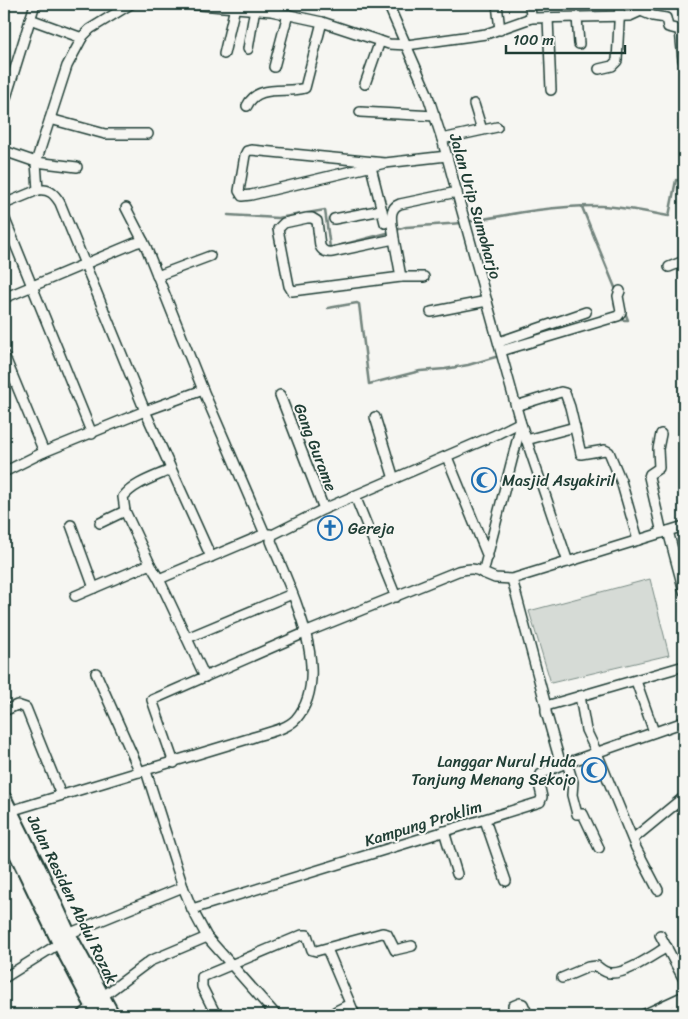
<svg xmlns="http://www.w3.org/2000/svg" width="688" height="1019" font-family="Sriracha,sans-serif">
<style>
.green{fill:#d6dbd6;stroke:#7a8c85}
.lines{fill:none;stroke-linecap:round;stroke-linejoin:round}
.stream{stroke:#72847d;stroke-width:2.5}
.minor-casing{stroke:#1f3d34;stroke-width:12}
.highway-casing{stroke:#1f3d34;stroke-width:18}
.minor{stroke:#f6f6f2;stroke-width:9}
.highway{stroke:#f6f6f2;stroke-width:14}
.labels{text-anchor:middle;stroke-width:4;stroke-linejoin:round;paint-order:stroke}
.street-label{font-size:16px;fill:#1f3d34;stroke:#f6f6f2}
.poi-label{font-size:16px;fill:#1f3d34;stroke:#f6f6f2;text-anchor:start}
</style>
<rect width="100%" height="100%" fill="#f6f6f2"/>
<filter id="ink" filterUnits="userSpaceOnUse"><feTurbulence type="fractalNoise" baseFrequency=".02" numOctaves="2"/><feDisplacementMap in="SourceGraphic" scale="10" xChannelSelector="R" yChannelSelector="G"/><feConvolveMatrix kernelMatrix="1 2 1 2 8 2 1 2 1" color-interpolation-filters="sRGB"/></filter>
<g filter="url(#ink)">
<path class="green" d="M650 579 669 655 551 683 529 611Z"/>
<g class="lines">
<g class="stream">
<path d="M582 207 616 290"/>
<path d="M228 215 278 218 325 210 330 248 391 232"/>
<path d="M468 222C511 214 556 205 601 206 624 207 647 212 669 216L676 180 684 181"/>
<path d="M396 230 406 227 462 223"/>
<path d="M328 308 357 303 359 304 369 384 420 371 445 369 468 365 499 356"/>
<path d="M616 320H628L624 310"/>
</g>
<defs>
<g id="minor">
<path d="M131 4 90 29 83 36 67 66 36 162 38 190C49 189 54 193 60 203L145 411 211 557"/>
<path d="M188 4 271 11 322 22 389 44 407 45 486 34 531 18 630 16 641 11 646 4"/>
<path d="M388 4 427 93 442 139 520 421 568 562"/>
<path d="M497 4 500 30"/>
<path d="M530 4 531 18"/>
<path d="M641 11 653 16 666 18 668 27 680 30 683 60"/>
<path d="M577 17 579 44"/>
<path d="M548 18 551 90"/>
<path d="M30 19 82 38"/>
<path d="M248 49 255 8"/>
<path d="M224 54 235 7"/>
<path d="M274 67 288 14"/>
<path d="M599 69 612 66 617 61 620 4"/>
<path d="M365 84 380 41"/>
<path d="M4 104 35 4"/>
<path d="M474 104 482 130"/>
<path d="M247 106C258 83 286 94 305 88L322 22"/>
<path d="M360 112 435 116"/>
<path d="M50 119 105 134H148"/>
<path d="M442 139 497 127"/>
<path d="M4 151 36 162 77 167"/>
<path d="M385 163 251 150 247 151 245 155 239 191 242 196 251 195 385 163 447 156"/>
<path d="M371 167 385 223"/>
<path d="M4 204 38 190"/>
<path d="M126 208 143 241"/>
<path d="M4 217 92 434"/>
<path d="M307 218H312L317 221 320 246C322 251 327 253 332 252L394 239 401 277 292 291 289 286 278 229 284 223Z"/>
<path d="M334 219 382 210"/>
<path d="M394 239C393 226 386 209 400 204L457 192"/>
<path d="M669 267 684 261"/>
<path d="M157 276 210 256"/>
<path d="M401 277H424"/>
<path d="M4 298 135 243 143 241 146 247 203 390 265 534"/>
<path d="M431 312 487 301"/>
<path d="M499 342 586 312"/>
<path d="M501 351 618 316 621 312 618 296 620 291"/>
<path d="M4 355 44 452"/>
<path d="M280 395 324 509"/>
<path d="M516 406 561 392 565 393 570 407 581 454 605 450 609 452 621 481 638 540"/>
<path d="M375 417 394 479"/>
<path d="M521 425 483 573 495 578 512 579 684 526"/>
<path d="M661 434 658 449 659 468 650 474 649 477 662 533"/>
<path d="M526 440 575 427"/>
<path d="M447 457 488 557"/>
<path d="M4 472 44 452 145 411 203 390"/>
<path d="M355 496 396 597"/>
<path d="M100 523 125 511"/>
<path d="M71 525 94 588"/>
<path d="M668 531 684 591"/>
<path d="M150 564 125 511 123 497C134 483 155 477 170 470"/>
<path d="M512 579 546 706"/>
<path d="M75 596 150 564 159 579"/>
<path d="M187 638 292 594"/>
<path d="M96 673 140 772"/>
<path d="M205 677 159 579 265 534H270"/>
<path d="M636 681 654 732"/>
<path d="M580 696 586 730 597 753 636 848 658 890"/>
<path d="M4 711 17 705 26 708 61 795"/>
<path d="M174 763 152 700 307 632 458 571C468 569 474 567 483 573"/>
<path d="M567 763 573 782 572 795 577 814H583L599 848"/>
<path d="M561 765 546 712V706L684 666"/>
<path d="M10 811 251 738C265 733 286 730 296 719 335 674 289 587 271 541L272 535 324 509 493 436 517 424 520 421"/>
<path d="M485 820 506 881"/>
<path d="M444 831 457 874"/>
<path d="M633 839 684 797"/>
<path d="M183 887 192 909 540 802 542 797 539 784 541 774 561 765 684 722"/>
<path d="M192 909 207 937 276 1015"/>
<path d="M68 934 183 887 146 771"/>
<path d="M660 935 684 980"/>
<path d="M327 949 355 1015"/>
<path d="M4 978 60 943"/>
<path d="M562 978 588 967 597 966C601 969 605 973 611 973 627 974 653 955 667 947"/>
<path d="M102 997 150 961 207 937"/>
<path d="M82 1015 93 1006"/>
<path d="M216 1015 202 987V977L302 935H307L312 950 316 951 382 933 387 934 395 950 412 946"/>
<path d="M336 1015V1011L350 1004"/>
<path d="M517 1015 513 1006 520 1003 523 1004 528 1015"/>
<path d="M643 1015 684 996"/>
<path d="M664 1015 684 1005"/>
</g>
<g id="highway">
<path d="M4 799 40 872 68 934 112 1015"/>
<path d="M4 827 60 943 98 1015"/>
</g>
</defs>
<use href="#minor" class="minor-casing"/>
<use href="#highway" class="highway-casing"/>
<use href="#minor" class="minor"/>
<use href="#highway" class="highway"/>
</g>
</g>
<defs>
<symbol id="mosque-ring" viewBox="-11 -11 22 22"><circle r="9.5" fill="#f6f6f2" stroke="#1f6fb2" stroke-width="1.5"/><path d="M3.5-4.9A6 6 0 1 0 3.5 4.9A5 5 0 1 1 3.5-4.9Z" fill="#1f6fb2"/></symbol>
<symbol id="church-ring" viewBox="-11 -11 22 22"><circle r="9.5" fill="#f6f6f2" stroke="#1f6fb2" stroke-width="1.5"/><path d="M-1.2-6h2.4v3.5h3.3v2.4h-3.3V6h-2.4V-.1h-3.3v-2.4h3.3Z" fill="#1f6fb2"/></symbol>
</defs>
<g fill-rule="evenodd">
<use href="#mosque-ring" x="470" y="466" width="28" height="28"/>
<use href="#church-ring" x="316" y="514" width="28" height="28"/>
<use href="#mosque-ring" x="580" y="756" width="28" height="28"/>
</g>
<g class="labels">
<g class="street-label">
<text transform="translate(476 206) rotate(74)" y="6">Jalan Urip Sumoharjo</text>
<text transform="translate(316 447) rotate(69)" y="6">Gang Gurame</text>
<text transform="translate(423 823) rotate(-17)" y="6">Kampung Proklim</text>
<text transform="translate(73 899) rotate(64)" y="6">Jalan Residen Abdul Rozak</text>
</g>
<g class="poi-label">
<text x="502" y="486">Masjid Asyakiril</text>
<text x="348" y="534">Gereja</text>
<text x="576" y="767" text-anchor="end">Langgar Nurul Huda<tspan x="576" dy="18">Tanjung Menang Sekojo</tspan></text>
</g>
</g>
<rect width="688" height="1019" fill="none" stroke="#f6f6f2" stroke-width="20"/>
<rect x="10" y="10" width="668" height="999" fill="none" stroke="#1f3d34" stroke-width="2" filter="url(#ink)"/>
<path d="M506 45v8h119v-8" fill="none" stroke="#1f3d34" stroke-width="2.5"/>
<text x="513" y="45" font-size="15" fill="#1f3d34" stroke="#f6f6f2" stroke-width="4" paint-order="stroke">100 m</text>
</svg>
